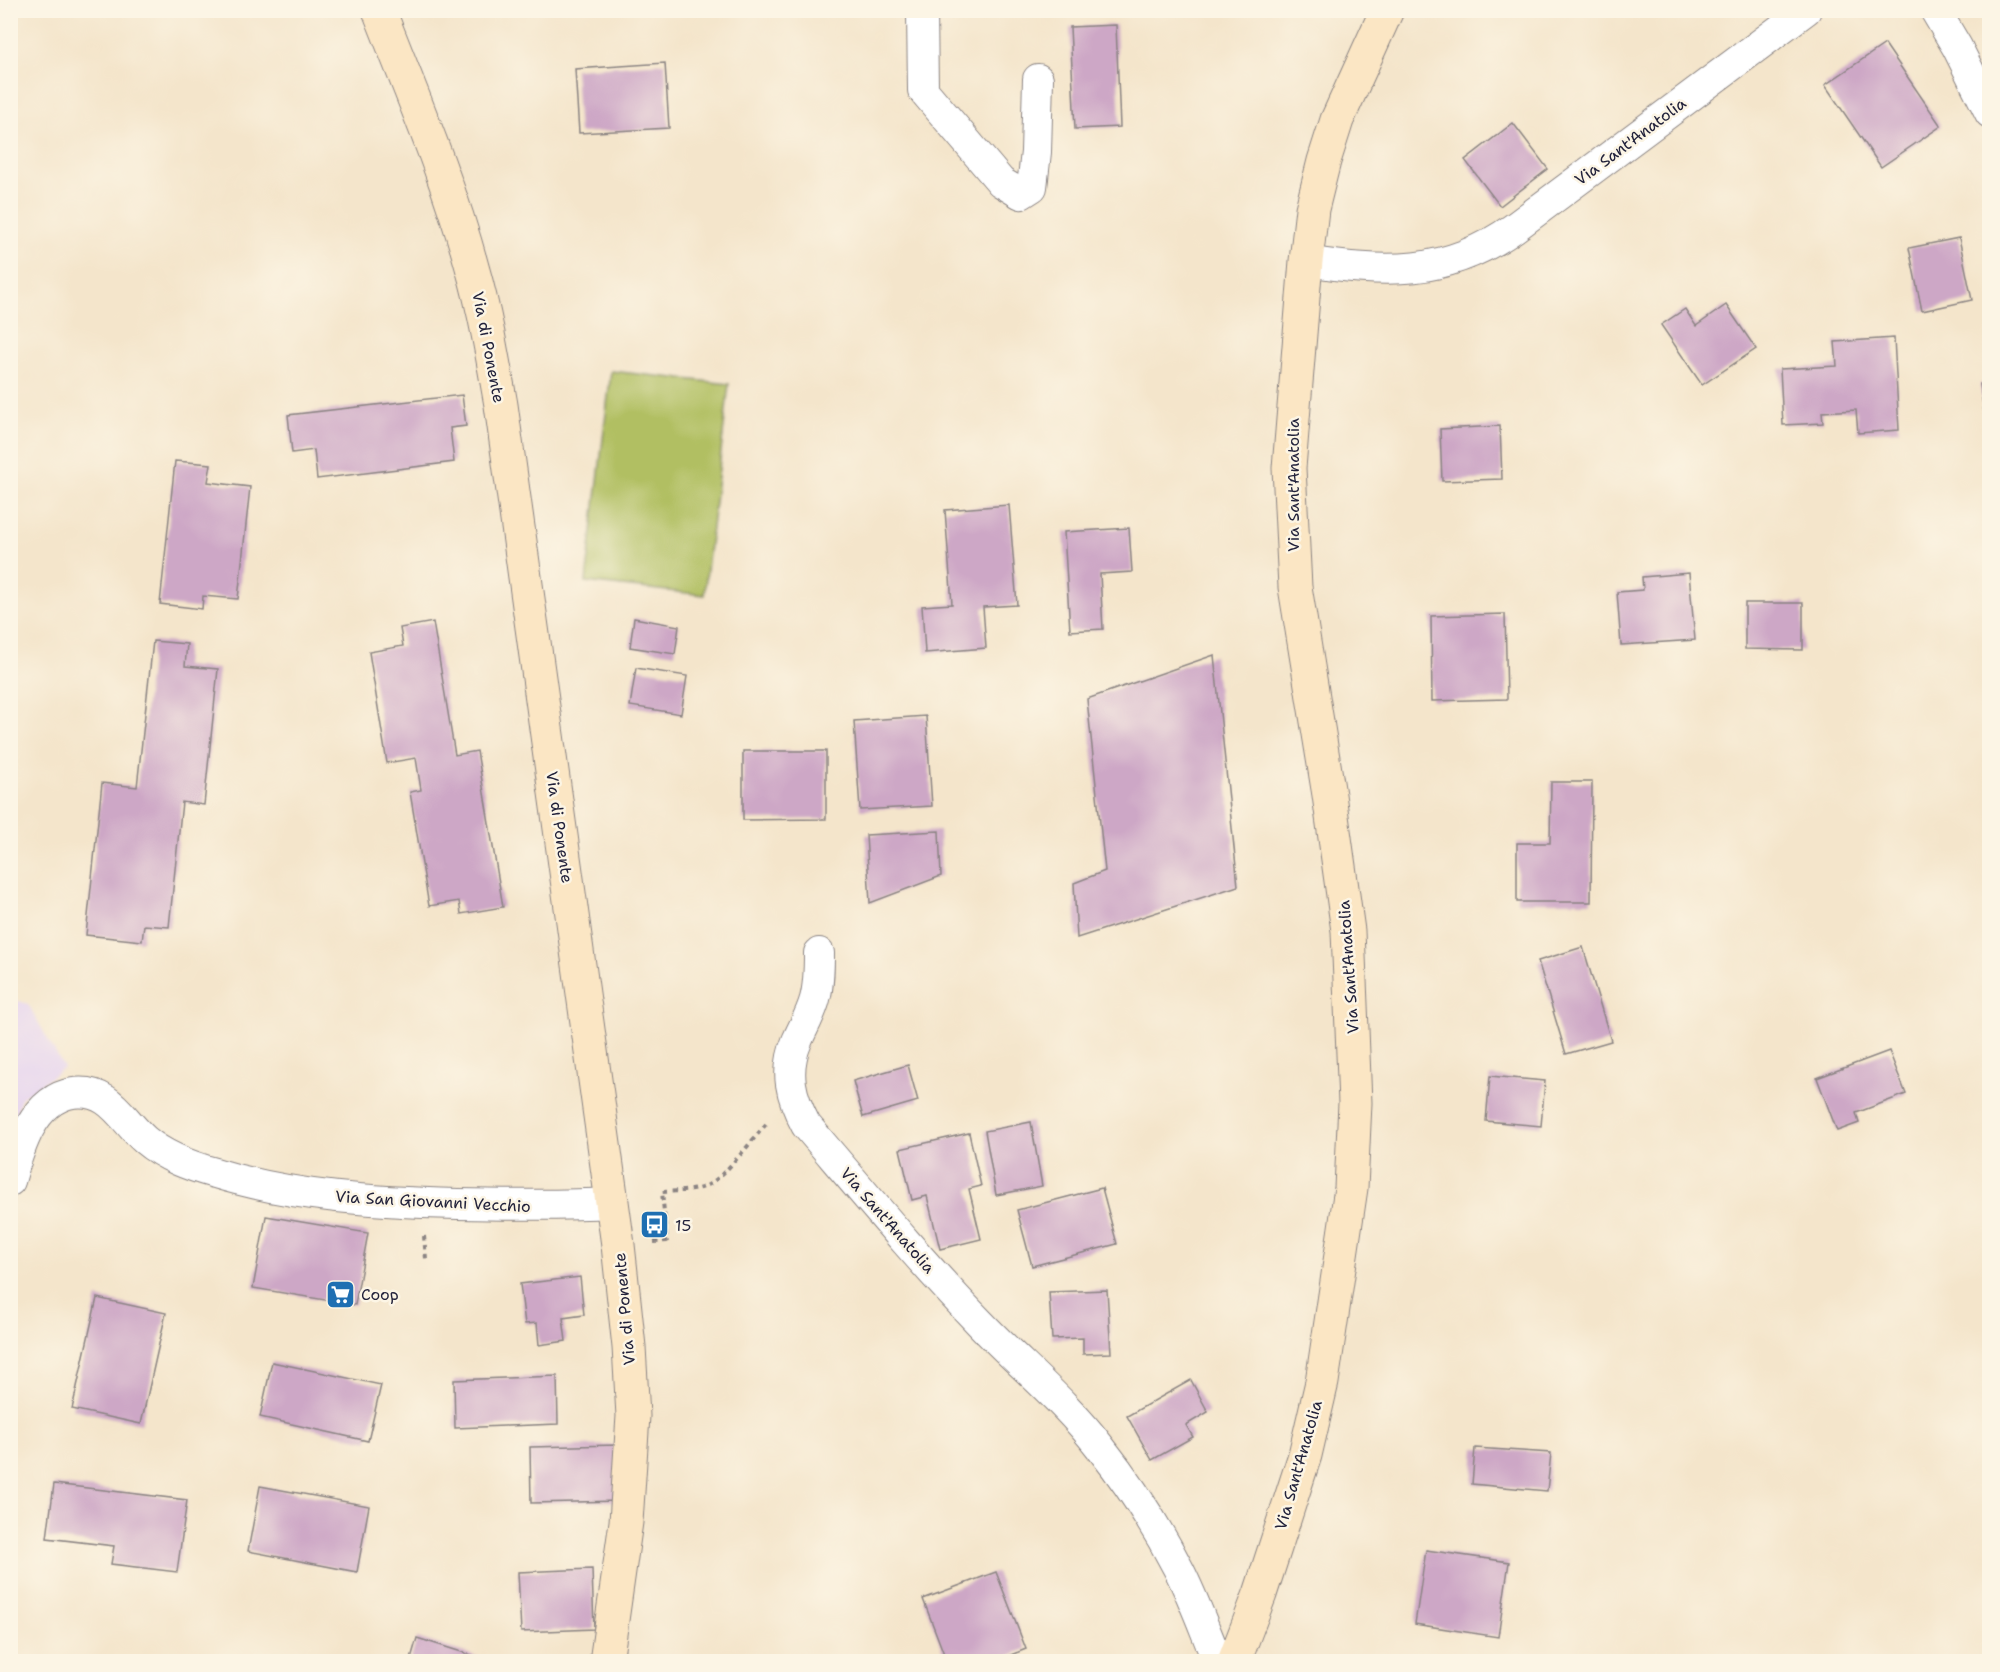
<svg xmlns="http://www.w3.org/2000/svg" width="2000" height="1672" font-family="'Shantell Sans',sans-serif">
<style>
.built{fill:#e5d3f0}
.green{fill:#b1bf62;stroke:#6a704e;stroke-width:1.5}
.building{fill:#cda7c6}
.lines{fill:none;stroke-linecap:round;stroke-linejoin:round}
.street-casing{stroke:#8b8483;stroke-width:32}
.secondary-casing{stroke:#8b8483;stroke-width:35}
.path{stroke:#8b8483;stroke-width:4;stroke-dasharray:4.5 4.5;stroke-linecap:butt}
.street{stroke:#fff;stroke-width:30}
.secondary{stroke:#fbe6c4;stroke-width:33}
.labels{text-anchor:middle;stroke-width:5;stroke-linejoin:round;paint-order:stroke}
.street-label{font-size:16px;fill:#22223b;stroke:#fcf5e5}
.poi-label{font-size:16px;fill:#22223b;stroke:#fcf5e5;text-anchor:start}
</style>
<rect width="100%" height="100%" fill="#fcf5e5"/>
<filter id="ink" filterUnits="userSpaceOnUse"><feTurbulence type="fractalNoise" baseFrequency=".0167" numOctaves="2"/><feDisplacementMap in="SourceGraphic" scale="12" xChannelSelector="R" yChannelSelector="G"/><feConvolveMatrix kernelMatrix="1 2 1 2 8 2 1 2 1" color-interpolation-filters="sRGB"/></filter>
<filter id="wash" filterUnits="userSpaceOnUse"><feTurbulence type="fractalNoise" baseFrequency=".008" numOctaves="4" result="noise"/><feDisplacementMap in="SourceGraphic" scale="24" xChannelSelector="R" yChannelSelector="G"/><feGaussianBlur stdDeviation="1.35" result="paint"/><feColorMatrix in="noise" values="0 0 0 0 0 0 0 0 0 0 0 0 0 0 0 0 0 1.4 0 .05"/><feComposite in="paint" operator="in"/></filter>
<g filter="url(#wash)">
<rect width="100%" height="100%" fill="#f4e5cb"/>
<path class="built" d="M11 999 28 1004 64 1068 21 1098 11 1130Z"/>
<path class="green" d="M611 371 729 384 704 595 586 582Z"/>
<g id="blocks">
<g class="building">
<path d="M1007 10H1064V13L1007 15Z"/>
<path d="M1116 25 1120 127 1075 129 1070 27Z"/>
<path d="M1885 44 1941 126 1881 167 1825 85Z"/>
<path d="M665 63 669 128 579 133 575 69Z"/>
<path d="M1513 123 1548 169 1500 206 1465 160Z"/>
<path d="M1959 238 1972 300 1922 311 1909 248Z"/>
<path d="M1726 305 1756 349 1702 385 1661 325 1685 309 1696 326Z"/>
<path d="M1894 338 1899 430 1858 433 1856 410 1822 412 1823 423 1783 425 1780 369 1837 366 1835 342Z"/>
<path d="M1990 382V440L1988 441 1980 384Z"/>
<path d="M462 395 466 426 450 428 454 462 317 479 314 450 292 453 288 415Z"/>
<path d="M1500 426 1502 479 1442 481 1440 429Z"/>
<path d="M175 461 211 464 208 482 250 487 238 599 203 596 202 609 160 604Z"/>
<path d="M1009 505 1017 605 983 607 986 648 925 653 922 606 952 604 945 510Z"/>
<path d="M1129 528 1132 572 1100 574 1103 629 1070 631 1064 532Z"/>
<path d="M1689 573 1695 640 1621 645 1617 592 1643 590 1642 577Z"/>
<path d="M1745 603H1803V650L1745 649Z"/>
<path d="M1505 614 1507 699 1432 701 1431 616Z"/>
<path d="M634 618 679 626 675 654 630 647Z"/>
<path d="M433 622 455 755 477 751 503 907 461 914 459 901 429 906 410 792 421 790 416 758 387 763 369 652 403 646 400 628Z"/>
<path d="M153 641 187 644 185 666 218 669 204 805 182 802 169 927 144 925 142 941 86 935 102 783 137 787Z"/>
<path d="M1214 655 1238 886 1077 938 1074 883 1105 871 1087 699Z"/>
<path d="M636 668 687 676 681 714 630 706Z"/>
<path d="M926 716 932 806 860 810 854 721Z"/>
<path d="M743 751H826V819L743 820Z"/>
<path d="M1551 782H1592L1591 902H1517V843H1550Z"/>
<path d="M939 831 941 876 870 903 866 835Z"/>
<path d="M1583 947 1611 1041 1566 1054 1538 961Z"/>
<path d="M1889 1051 1906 1094 1856 1113 1859 1123 1837 1131 1817 1078Z"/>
<path d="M908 1065 918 1101 863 1117 853 1081Z"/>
<path d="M1490 1076 1545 1081 1541 1126 1486 1121Z"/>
<path d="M1031 1122 1042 1186 996 1195 985 1131Z"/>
<path d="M969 1133 981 1186 969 1189 981 1239 940 1249 927 1196 912 1200 900 1149Z"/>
<path d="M1102 1188 1117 1244 1032 1266 1017 1210Z"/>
<path d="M266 1216 368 1233 355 1305 253 1288Z"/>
<path d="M580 1277 584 1315 563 1318 566 1341 539 1345 537 1323 525 1324 520 1284Z"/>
<path d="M1107 1290 1111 1353 1083 1354V1338L1052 1339 1049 1292Z"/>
<path d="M97 1298 166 1313 141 1424 72 1409Z"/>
<path d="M272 1362 381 1385 368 1441 260 1417Z"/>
<path d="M557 1376 558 1424 455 1428 454 1380Z"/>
<path d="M1191 1380 1208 1412 1186 1425 1193 1437 1152 1460 1127 1416Z"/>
<path d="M618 1445 619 1501 531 1503 530 1447Z"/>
<path d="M1475 1448 1551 1453 1547 1491 1472 1484Z"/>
<path d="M54 1484 187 1500 177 1572 111 1564 114 1546 47 1538Z"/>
<path d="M260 1486 369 1506 357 1572 248 1551Z"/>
<path d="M1426 1550 1509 1562 1498 1637 1415 1624Z"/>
<path d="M592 1569 594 1629 521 1632 518 1572Z"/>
<path d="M996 1572 1026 1649 993 1662H947L923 1599Z"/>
<path d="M417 1638 484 1659 483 1662H410Z"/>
</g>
</g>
</g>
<g filter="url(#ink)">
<use href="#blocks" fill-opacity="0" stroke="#8b8483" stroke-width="1.5"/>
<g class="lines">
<defs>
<g id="street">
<path d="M922 10 923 90 1001 182 1021 194 1032 187 1036 152 1038 79"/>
<path d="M1935 10 1957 47 1990 113"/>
<path d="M1306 261C1385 273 1446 277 1514 228L1806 10"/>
<path d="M819 953C819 968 819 984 815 999 811 1014 803 1027 797 1041 784 1072 791 1097 806 1125 863 1192 919 1260 980 1323 1020 1365 1065 1401 1100 1447 1130 1485 1157 1527 1179 1570 1194 1599 1205 1631 1218 1662"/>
<path d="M10 1181C19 1149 33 1099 73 1093 110 1088 122 1120 145 1140 165 1157 190 1166 215 1173 293 1197 376 1202 458 1204 510 1205 561 1206 612 1203"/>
</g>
<g id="secondary">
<path d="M379 10C412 95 448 179 472 267 485 312 493 359 501 405L618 1245 629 1347 633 1416 626 1522 606 1662"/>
<path d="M1234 1662 1260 1594 1305 1455 1322 1382 1351 1188 1355 1103 1348 931 1329 795 1295 587 1289 468 1306 261 1312 209 1324 161 1337 120 1387 10"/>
</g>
</defs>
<use href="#street" class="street-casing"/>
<use href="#secondary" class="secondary-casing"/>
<g class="path">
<path d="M424 1236 426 1259"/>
<path d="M654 1242 667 1241 662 1192C676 1191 695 1192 708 1185 725 1176 753 1139 767 1123"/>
</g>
<use href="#street" class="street"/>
<use href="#secondary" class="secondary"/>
</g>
</g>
<defs>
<symbol id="bus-square" viewBox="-11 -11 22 22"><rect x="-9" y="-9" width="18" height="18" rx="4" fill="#1f6fb2" stroke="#fcf5e5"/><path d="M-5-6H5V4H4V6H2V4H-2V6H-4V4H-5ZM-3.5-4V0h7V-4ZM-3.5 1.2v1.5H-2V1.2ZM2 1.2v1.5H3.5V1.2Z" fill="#fff"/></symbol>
<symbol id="supermarket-square" viewBox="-11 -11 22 22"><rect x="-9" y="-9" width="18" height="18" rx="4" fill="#1f6fb2" stroke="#fcf5e5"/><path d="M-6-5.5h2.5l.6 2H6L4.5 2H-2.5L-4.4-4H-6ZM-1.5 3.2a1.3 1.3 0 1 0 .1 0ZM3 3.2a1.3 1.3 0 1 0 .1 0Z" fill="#fff"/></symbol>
</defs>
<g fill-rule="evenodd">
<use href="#bus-square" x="638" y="1208" width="33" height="33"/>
<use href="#supermarket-square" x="324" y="1278" width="33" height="33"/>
</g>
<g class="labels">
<g class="street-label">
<text transform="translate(1630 141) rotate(-37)" y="6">Via Sant'Anatolia</text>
<text transform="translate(489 347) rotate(79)" y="6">Via di Ponente</text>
<text transform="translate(1293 485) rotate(-90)" y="6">Via Sant'Anatolia</text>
<text transform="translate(560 827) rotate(82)" y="6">Via di Ponente</text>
<text transform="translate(1348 967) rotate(-94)" y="6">Via Sant'Anatolia</text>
<text transform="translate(433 1201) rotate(3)" y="6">Via San Giovanni Vecchio</text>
<text transform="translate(888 1220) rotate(49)" y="6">Via Sant'Anatolia</text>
<text transform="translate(624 1309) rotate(-95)" y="6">Via di Ponente</text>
<text transform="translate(1298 1465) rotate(-74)" y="6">Via Sant'Anatolia</text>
</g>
<g class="poi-label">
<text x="675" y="1231">15</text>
<text x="361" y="1300">Coop</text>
</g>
</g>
<rect width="2000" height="1672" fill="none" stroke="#fcf5e5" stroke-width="36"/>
</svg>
